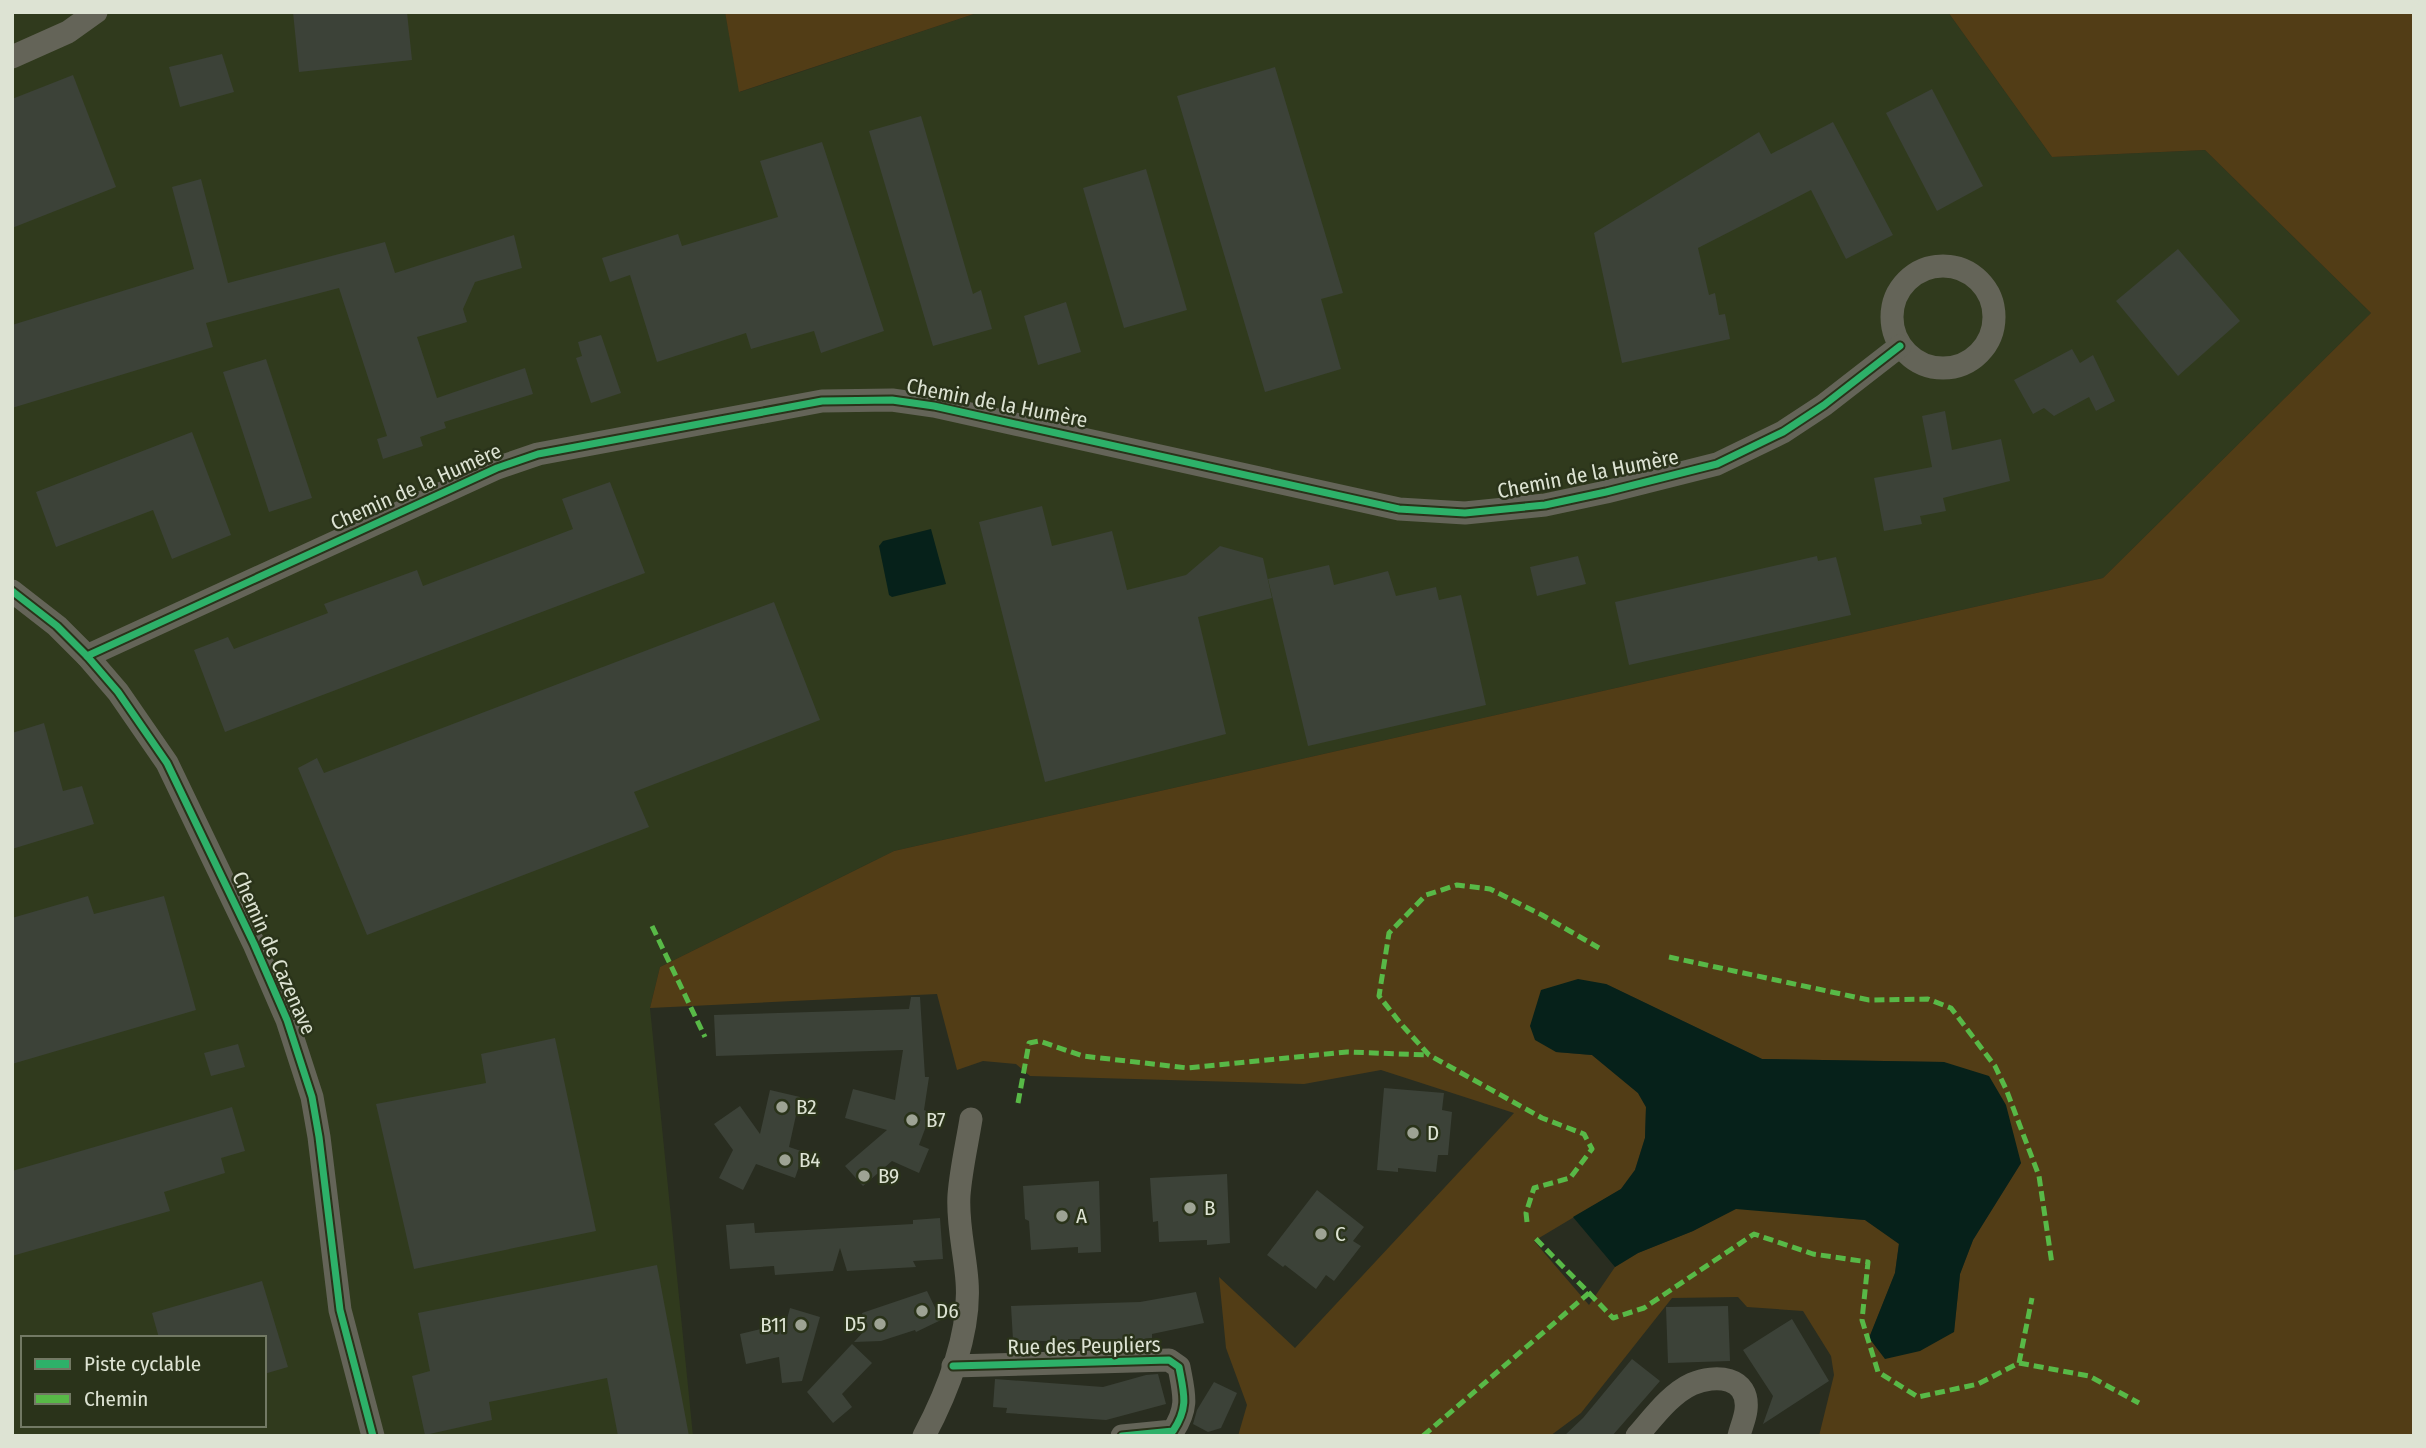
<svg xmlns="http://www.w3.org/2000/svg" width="2426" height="1448" font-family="'Fira Sans Condensed',sans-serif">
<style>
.built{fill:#303a1d;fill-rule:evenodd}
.green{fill:#523d16;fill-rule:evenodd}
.water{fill:#06211a}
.building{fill:#3c4238}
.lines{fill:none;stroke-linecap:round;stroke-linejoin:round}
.minor{stroke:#646458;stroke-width:23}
.quiet{stroke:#58b947;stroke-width:5;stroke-dasharray:10 5;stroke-linecap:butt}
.cycleway-casing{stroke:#2a331a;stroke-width:11}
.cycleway{stroke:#2db169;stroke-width:7}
.poi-dot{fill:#9ea394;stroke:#2a331a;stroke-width:2.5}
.labels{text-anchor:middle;stroke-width:5;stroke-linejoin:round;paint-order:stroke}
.street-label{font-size:21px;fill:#dde3d3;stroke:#2a331a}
.poi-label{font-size:21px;fill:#dde3d3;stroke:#2a331a;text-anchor:start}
</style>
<rect width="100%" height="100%" fill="#292d20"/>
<path class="built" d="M12 12H725L740 92 980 12H1948L2052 157 2205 150 2371 313 2103 578 894 851 660 967 650 1008 693 1436H12ZM23 1338H264V1425H23Z"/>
<g class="green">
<path d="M725 12H980L739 92Z"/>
<path d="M1948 12H2414V1436H1819L1834 1375 1831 1356 1803 1311 1747 1307 1738 1297 1672 1298 1581 1413 1550 1436H1238L1247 1405 1226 1348 1219 1277 1295 1348 1514 1113 1381 1070 1304 1084 1030 1076 1016 1064 983 1061 957 1070 937 994 650 1008 660 967 894 851 2103 578 2371 313 2205 150 2052 157ZM1606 984 1762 1059 1944 1062 2021 1163 1973 1240 1960 1274 1954 1332 1869 1338 1895 1273 1899 1243 1865 1220 1736 1208 1693 1231 1638 1253 1615 1267 1589 1305 1534 1241 1621 1189 1635 1170 1645 1138 1646 1107 1638 1093 1592 1055 1556 1052Z"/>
</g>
<g class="water">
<path d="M931 529 946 584 892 597 889 595 879 546 883 541Z"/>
<path d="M1578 979 1606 984 1762 1059 1944 1062 1989 1076 2006 1105 2021 1163 1973 1240 1960 1274 1954 1332 1920 1351 1885 1359 1869 1338 1895 1273 1899 1244 1865 1220 1736 1209 1693 1231 1638 1253 1615 1267 1573 1217 1621 1189 1635 1170 1645 1138 1646 1107 1638 1093 1592 1055 1556 1052 1535 1040 1530 1026 1541 990Z"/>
</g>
<g class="building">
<path d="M293 12H407L412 60 299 72Z"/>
<path d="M222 54 234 92 180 107 169 67Z"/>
<path d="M1275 67 1343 293 1321 299 1341 369 1265 392 1177 96Z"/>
<path d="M73 75 116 187 12 228V99Z"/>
<path d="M1932 89 1983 186 1937 211 1886 113Z"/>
<path d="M921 116 973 294 981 290 992 329 933 346 869 131Z"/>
<path d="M1833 122 1893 235 1846 259 1811 190 1698 248 1709 295 1715 293 1719 315 1725 314 1730 339 1622 363 1594 233 1759 132 1771 154Z"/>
<path d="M822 142 884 331 821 353 814 331 751 349 746 333 657 362 630 275 610 282 602 258 678 234 682 246 778 217 760 161Z"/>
<path d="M1146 169 1187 310 1124 328 1083 188Z"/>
<path d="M201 179 228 283 385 242 395 273 514 235 522 268 475 282 463 309 467 322 417 337 437 398 525 368 533 394 444 422 446 428 420 437 423 446 383 459 377 439 387 436 339 288 206 323 213 347 12 408V325L194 269 172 187Z"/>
<path d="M2178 249 2240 321 2178 376 2116 301Z"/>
<path d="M1066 302 1081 352 1038 365 1024 316Z"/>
<path d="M601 335 621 393 591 403 576 358 582 356 578 342Z"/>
<path d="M2072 349 2080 363 2093 355 2115 401 2096 411 2089 397 2054 416 2044 408 2033 414 2014 380Z"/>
<path d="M266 359 312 498 269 512 223 372Z"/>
<path d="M1945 411 1952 450 2001 439 2010 481 1943 498 1946 511 1920 516 1922 524 1884 531 1874 478 1932 467 1922 416Z"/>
<path d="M192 432 231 535 172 559 153 510 56 547 36 492Z"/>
<path d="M610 482 645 573 225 732 194 650 228 637 234 649 328 613 324 604 417 570 423 586 573 529 562 499Z"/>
<path d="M1042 506 1052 546 1112 531 1127 590 1186 575 1220 546 1263 558 1272 598 1198 617 1226 734 1045 782 979 522Z"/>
<path d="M1578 556 1586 584 1537 596 1530 567Z"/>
<path d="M1817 556 1818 561 1836 557 1851 615 1629 665 1615 602Z"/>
<path d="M1329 565 1334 585 1388 571 1396 596 1436 587 1439 600 1461 595 1486 705 1308 746 1268 579Z"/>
<path d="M774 602 820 720 634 792 649 827 367 935 298 768 317 758 324 773Z"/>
<path d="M44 723 63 791 82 786 94 824 12 849V733Z"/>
<path d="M88 896 94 914 164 896 196 1010 12 1064V918Z"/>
<path d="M911 997H920L925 1077H929L924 1110 931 1113 919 1145 929 1149 919 1173 892 1161 863 1186 845 1166 887 1130 845 1118 853 1089 895 1100 903 1050 716 1056 714 1015 909 1009Z"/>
<path d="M555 1038 596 1231 414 1269 376 1104 486 1083 481 1054Z"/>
<path d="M238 1044 245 1067 211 1076 204 1053Z"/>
<path d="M1384 1088 1444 1093 1442 1110 1452 1112 1448 1155H1438L1436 1172 1398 1168V1172L1377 1170Z"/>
<path d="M770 1090 800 1097 789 1147 804 1152 795 1178 756 1164 743 1190 719 1178 733 1150 714 1124 740 1106 760 1134Z"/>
<path d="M232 1107 245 1151 221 1158 225 1173 164 1192 170 1211 12 1256V1171Z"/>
<path d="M1227 1174 1230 1243 1207 1245V1240L1159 1242 1158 1221 1153 1222 1150 1178Z"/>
<path d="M1099 1181 1101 1252 1078 1253V1247L1031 1250 1029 1221 1025 1219 1023 1186Z"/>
<path d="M1317 1190 1364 1227 1353 1241 1361 1246 1334 1281 1326 1275 1316 1289 1285 1265 1283 1267 1267 1255Z"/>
<path d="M940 1218 943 1259 913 1261 916 1267 847 1271 840 1248 833 1271 775 1275 774 1266 730 1269 726 1225 754 1223 755 1233 913 1224V1220Z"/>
<path d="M657 1265 689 1436H618L607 1378 489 1402 492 1420 425 1435 412 1376 430 1371 418 1313Z"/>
<path d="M262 1281 288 1367 264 1374V1338H159L152 1313Z"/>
<path d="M927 1291 941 1320 916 1332 915 1330 881 1341 854 1342 867 1328 862 1313Z"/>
<path d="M1196 1292 1204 1323 1152 1334V1338L1120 1342 1119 1339H1068V1342L1013 1340 1011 1306 1140 1302Z"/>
<path d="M1728 1306 1730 1361 1668 1363 1666 1307Z"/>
<path d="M790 1308 820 1317 802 1381 782 1383 779 1357 746 1364 740 1334 786 1323Z"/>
<path d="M1792 1319 1829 1381 1763 1424 1773 1396 1743 1350Z"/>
<path d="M852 1344 872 1363 842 1394 852 1407 833 1423 807 1392Z"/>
<path d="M1632 1359 1660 1381 1612 1436H1564L1583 1418Z"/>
<path d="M1158 1374 1166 1404 1106 1420 1006 1413 1007 1408 993 1407 995 1379 1103 1387 1146 1375Z"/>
<path d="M1214 1382 1237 1393 1221 1428 1208 1432 1193 1424 1197 1410Z"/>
</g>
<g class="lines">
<g class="minor">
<path d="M12 57 68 32 96 12"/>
<circle cx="1943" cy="317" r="51"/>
<path d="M12 591 57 626 87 656 118 692 167 763 254 944 287 1020 312 1097 319 1137 340 1310 373 1436"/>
<path d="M87 656 497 468 538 454 822 401 892 400 934 406 1399 509 1465 513 1545 505 1606 492 1717 464 1783 432 1824 405 1900 346"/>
<path d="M953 1366 1169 1360 1179 1367C1184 1394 1189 1407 1173 1431L1122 1436"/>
<path d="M924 1436C948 1391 971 1332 967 1281 965 1253 957 1223 959 1195 961 1169 967 1144 971 1119"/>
<path d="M1637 1436C1653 1418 1670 1394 1692 1384 1715 1374 1750 1376 1746 1410 1745 1419 1741 1427 1739 1436"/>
</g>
<g class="quiet">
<path d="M652 926 705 1037"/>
<path d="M1669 957 1869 1000 1928 999 1951 1008 1995 1066 2006 1089 2039 1176 2052 1264"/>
<path d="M1018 1103 1029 1043 1039 1041 1083 1056 1188 1068 1347 1052 1429 1055"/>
<path d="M1527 1222 1526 1213 1534 1188 1570 1178 1592 1149 1584 1134 1542 1118 1429 1055 1401 1024 1379 996 1389 933 1426 895 1457 885 1490 889 1542 915 1599 948"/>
<path d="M1589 1293 1613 1318 1644 1308 1754 1234 1813 1254 1868 1262 1862 1320 1878 1372 1918 1397 1978 1384 2019 1363 2032 1298"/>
<path d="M2019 1363 2089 1376 2139 1403"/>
<path d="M1423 1436 1589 1293 1535 1238"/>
</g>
<defs>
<g id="cycleway">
<path d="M12 591 57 626 87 656 118 692 167 763 254 944 287 1020 312 1097 319 1137 340 1310 373 1436"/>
<path d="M87 656 497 468 538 454 822 401 892 400 934 406 1399 509 1465 513 1545 505 1606 492 1717 464 1783 432 1824 405 1900 346"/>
<path d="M953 1366 1169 1360 1179 1367C1184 1394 1189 1407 1173 1431L1122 1436"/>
</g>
</defs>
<use href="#cycleway" class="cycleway-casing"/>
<use href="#cycleway" class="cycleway"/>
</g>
<g class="poi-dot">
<circle cx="782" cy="1107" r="7"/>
<circle cx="912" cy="1120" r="7"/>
<circle cx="1413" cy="1133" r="7"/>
<circle cx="785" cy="1160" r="7"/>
<circle cx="864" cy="1176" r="7"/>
<circle cx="1190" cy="1208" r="7"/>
<circle cx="1062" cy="1216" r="7"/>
<circle cx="1321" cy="1234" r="7"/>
<circle cx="922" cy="1311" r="7"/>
<circle cx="880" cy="1324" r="7"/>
<circle cx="801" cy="1325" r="7"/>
</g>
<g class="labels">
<g class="street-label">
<text transform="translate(997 403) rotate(11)" y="7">Chemin de la Humère</text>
<text transform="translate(1588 474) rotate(-11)" y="7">Chemin de la Humère</text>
<text transform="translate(416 487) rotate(-24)" y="7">Chemin de la Humère</text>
<text transform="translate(274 953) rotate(66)" y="7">Chemin de Cazenave</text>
<text transform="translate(1084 1346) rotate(-1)" y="7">Rue des Peupliers</text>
</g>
<g class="poi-label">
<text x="796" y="1114">B2</text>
<text x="926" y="1127">B7</text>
<text x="1427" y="1140">D</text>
<text x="799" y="1167">B4</text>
<text x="878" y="1183">B9</text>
<text x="1204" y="1215">B</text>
<text x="1076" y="1223">A</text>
<text x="1335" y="1241">C</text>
<text x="936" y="1318">D6</text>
<text x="866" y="1331" text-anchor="end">D5</text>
<text x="787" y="1332" text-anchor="end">B11</text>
</g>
</g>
<rect width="2426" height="1448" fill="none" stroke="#dde3d3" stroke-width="28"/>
<rect x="21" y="1336" width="245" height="91" fill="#2a331a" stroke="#727964" stroke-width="2"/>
<rect x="35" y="1359" width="35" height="10" fill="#2db169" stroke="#727964" stroke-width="2"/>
<text x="84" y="1371" font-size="21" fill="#dde3d3">Piste cyclable</text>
<rect x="35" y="1394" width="35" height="10" fill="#58b947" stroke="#727964" stroke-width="2"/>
<text x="84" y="1406" font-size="21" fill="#dde3d3">Chemin</text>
</svg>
